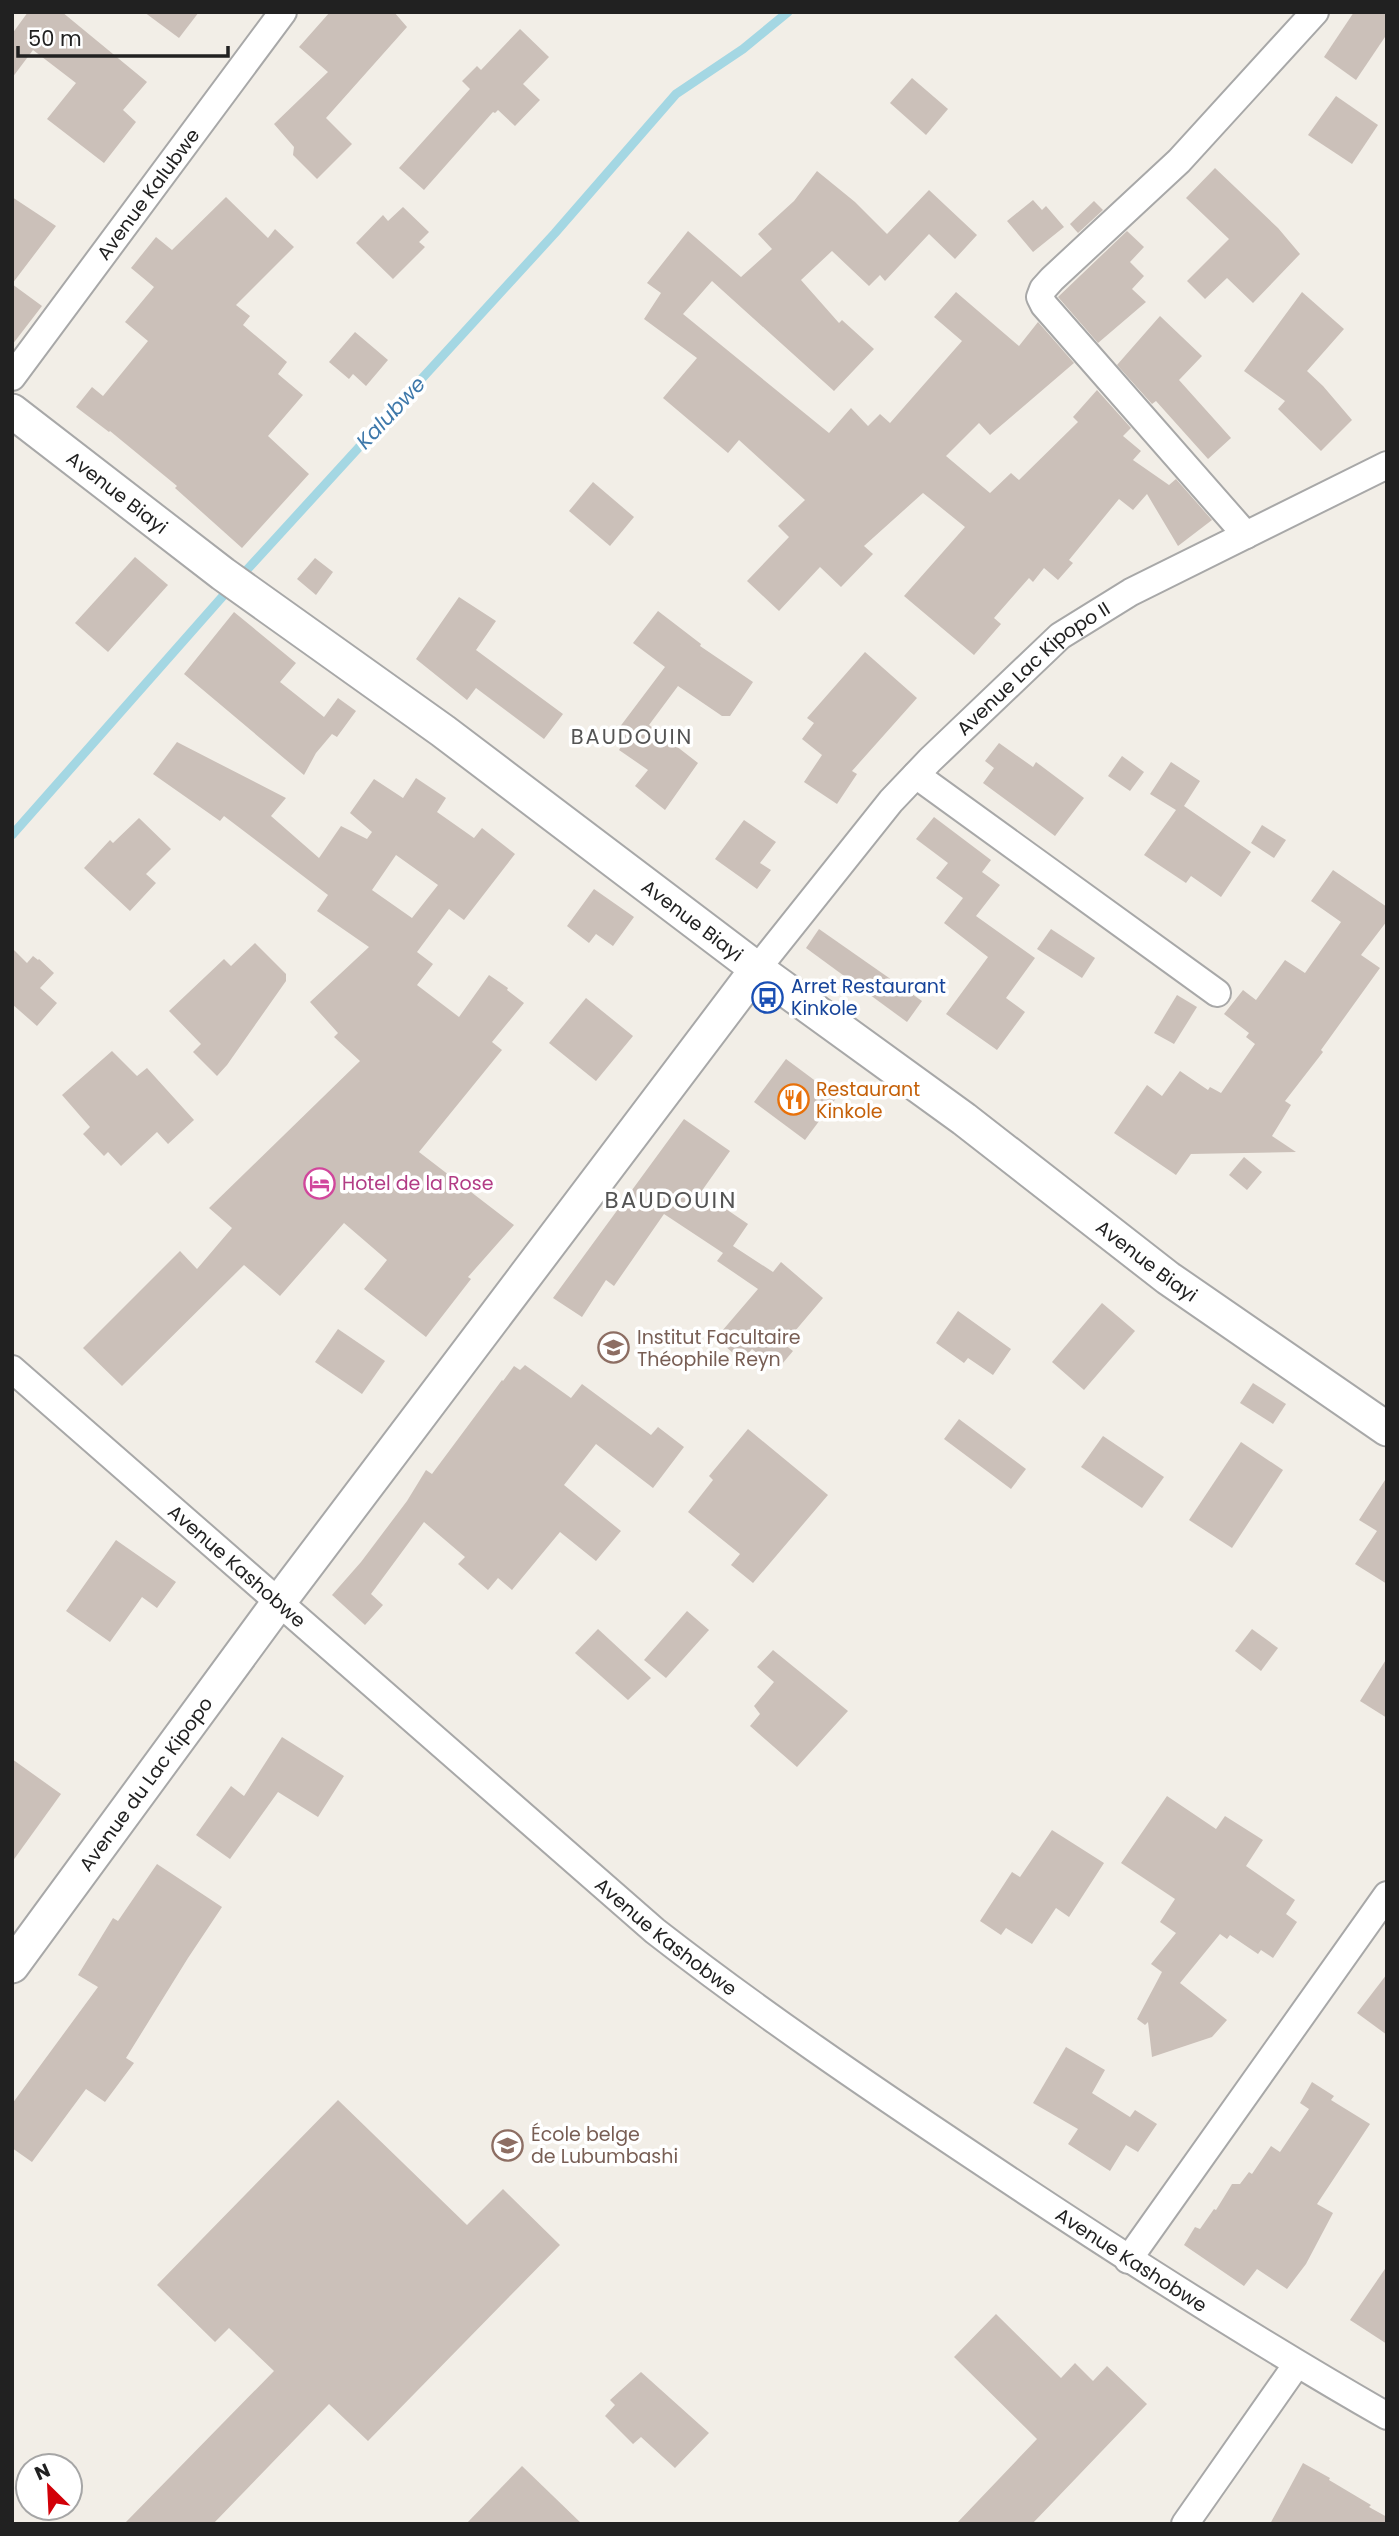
<svg xmlns="http://www.w3.org/2000/svg" width="1399" height="2536" font-family="Poppins,sans-serif">
<style>
.lines{fill:none;stroke-linecap:round;stroke-linejoin:round}
.stream{stroke:#a4d7e3;stroke-width:9}
.building{fill:#cbc0b9;fill-rule:evenodd}
.minor-casing{stroke:#a8a8a8;stroke-width:30}
.tertiary-casing{stroke:#a8a8a8;stroke-width:37}
.minor{stroke:#fff;stroke-width:26}
.tertiary{stroke:#fff;stroke-width:33}
.labels{text-anchor:middle;stroke-width:7;stroke-linejoin:round;paint-order:stroke}
.street-label{font-size:19px;fill:#212121;stroke:#fff}
.transit-label{font-size:19px;fill:#164399;stroke:#fff;text-anchor:start}
.food-label{font-size:19px;fill:#c56008;stroke:#fff;text-anchor:start}
.hotel-label{font-size:19px;fill:#b23c85;stroke:#fff;text-anchor:start}
.education-label{font-size:19px;fill:#785e54;stroke:#fff;text-anchor:start}
.water-label{font-size:21px;font-style:italic;fill:#3e78aa;stroke:#fff}
.neighbourhood-label{font-size:21px;letter-spacing:2px;fill:#545454;stroke:#fff}
.quarter-label{font-size:23px;letter-spacing:2px;fill:#545454;stroke:#fff}
</style>
<rect width="100%" height="100%" fill="#f2eee7"/>
<g class="lines">
<path class="stream" d="M12 835 223 596 555 233 676 94 743 49 788 12"/>
</g>
<g class="building">
<path d="M28 12H62L147 82 123 110 136 122 104 163 47 119 76 83 33 50 12 78V34Z"/>
<path d="M144 12H199L179 38Z"/>
<path d="M330 12H394L407 27 326 118 352 144 317 179 293 155 294 147 274 124 328 72 299 47Z"/>
<path d="M1354 12H1387V34L1356 80 1324 57Z"/>
<path d="M520 29 549 57 523 84 540 100 515 126 498 110 495 113 493 112 424 190 399 168 470 89 462 81 477 66 481 70Z"/>
<path d="M912 78 948 109 926 135 890 103Z"/>
<path d="M1336 96 1378 125 1352 164 1308 135Z"/>
<path d="M1215 168 1278 228 1300 254 1253 303 1227 278 1205 299 1187 281 1229 239 1186 198Z"/>
<path d="M817 171 855 202 887 234 929 190 977 235 955 259 929 234 885 281 880 275 869 286 832 251 801 280 839 323 842 320 874 349 834 391 712 281 683 314 829 433 851 408 868 426 880 414 890 423 962 341 934 317 956 292 1019 346 1038 322 1074 363 990 435 979 423 946 456 990 493 1011 473 1019 480 1078 422 1073 417 1097 390 1131 428 1123 436 1141 451 1133 460 1169 485 1176 479 1212 520 1178 546 1147 494 1133 510 1119 499 1069 560 1073 563 1058 580 1044 568 1033 582 1029 578 994 618 1001 624 974 655 904 596 965 527 923 493 864 546 873 554 841 587 820 567 779 611 747 581 789 537 778 526 805 500 739 440 728 453 663 398 697 358 644 319 661 293 647 283 688 231 741 277 772 249 758 234 794 201Z"/>
<path d="M12 197 56 226 12 284 42 306 12 345Z"/>
<path d="M226 197 268 238 275 229 294 247 236 305 250 316 243 325 287 362 278 374 303 395 268 436 309 474 242 548 175 488 177 486 110 431 109 432 76 407 92 387 103 396 148 341 125 322 154 287 131 268 156 237 172 250Z"/>
<path d="M1033 200 1042 210 1046 206 1064 227 1033 252 1007 221Z"/>
<path d="M1094 201 1103 210 1078 233 1070 224Z"/>
<path d="M403 207 429 232 419 242 425 247 393 279 356 243 383 215 388 221Z"/>
<path d="M1127 231 1144 247 1130 262 1144 276 1132 289 1146 302 1098 343 1058 297Z"/>
<path d="M1302 292 1344 329 1307 371 1323 386 1352 420 1321 451 1278 409 1285 401 1244 371Z"/>
<path d="M1160 316 1202 356 1179 380 1231 438 1208 459 1156 401 1152 404 1117 365Z"/>
<path d="M355 332 388 360 366 386 353 374 349 379 329 362Z"/>
<path d="M593 482 634 517 610 546 569 511Z"/>
<path d="M135 557 168 585 108 652 75 623Z"/>
<path d="M315 558 333 572 316 595 297 579Z"/>
<path d="M459 597 496 621 476 650 563 714 544 739 476 688 467 700 416 659Z"/>
<path d="M658 611 701 644 700 646 753 682 730 716H722L678 686 649 725 698 763 665 810 635 786 648 770 619 750 626 738 616 732 665 667 633 643Z"/>
<path d="M234 612 296 663 280 682 324 717 338 698 356 711 337 737 332 734 316 753 304 775 184 674Z"/>
<path d="M865 652 917 698 852 771 857 774 837 804 804 782 822 755 802 739 814 723 807 718Z"/>
<path d="M177 742 286 798 271 816 319 858 341 826 367 839 372 832 350 813 374 779 403 798 416 778 446 798 437 812 474 838 482 828 515 854 464 920 449 909 417 952 433 964 417 985 459 1017 489 975 508 988 507 990 524 1003 492 1042 502 1050 419 1152 514 1225 468 1277 471 1279 426 1337 364 1289 387 1260 344 1223 280 1296 244 1265 122 1386 83 1348 180 1251 197 1269 232 1228 209 1208 360 1061 334 1037 338 1033 310 1002 369 947 317 911 328 895 224 816 220 821 153 774ZM396 855 438 885 412 918 372 890Z"/>
<path d="M999 743 1033 767 1036 762 1084 798 1055 836 983 783 994 768 985 761Z"/>
<path d="M1122 756 1144 772 1130 791 1108 776Z"/>
<path d="M1171 762 1200 781 1184 806 1251 852 1221 897 1191 876 1186 883 1144 855 1176 810 1150 794Z"/>
<path d="M934 817 991 860 982 872 1000 885 976 916 1035 958 1006 998 1025 1012 997 1050 946 1014 988 957 944 923 963 898 936 878 948 863 916 839Z"/>
<path d="M139 818 171 849 146 874 156 883 130 911 84 868 110 840 113 843Z"/>
<path d="M744 820 776 842 760 863 771 870 757 889 715 859Z"/>
<path d="M1262 825 1286 840 1274 858 1251 843Z"/>
<path d="M1333 870 1387 907V921L1361 955 1380 968 1321 1050 1323 1052 1285 1101 1291 1105 1272 1136 1296 1152 1191 1154 1176 1175 1114 1133 1147 1085 1162 1096 1180 1071 1208 1090 1210 1087 1221 1093 1255 1044 1246 1037 1249 1033 1224 1014 1243 990 1256 1000 1285 960 1305 973 1341 922 1311 901Z"/>
<path d="M594 889 634 917 613 946 596 934 589 943 567 926Z"/>
<path d="M819 929 922 1001 907 1022 806 948Z"/>
<path d="M1051 929 1095 958 1082 978 1037 949Z"/>
<path d="M255 943 286 974V981L227 1065 217 1076 193 1052 201 1044 169 1011 224 959 231 966Z"/>
<path d="M12 948 27 963 33 956 38 960 39 959 54 973 40 988 57 1003 37 1026 12 1004Z"/>
<path d="M1177 995 1197 1007 1174 1044 1154 1033Z"/>
<path d="M586 998 633 1036 596 1081 549 1043Z"/>
<path d="M112 1051 137 1076 147 1068 194 1120 168 1144 157 1132 121 1166 108 1152 104 1156 83 1134 90 1127 62 1095Z"/>
<path d="M786 1059 837 1097 805 1140 754 1102Z"/>
<path d="M684 1119 730 1151 701 1192 748 1224 733 1246 773 1272 781 1262 823 1298 784 1344 793 1351 777 1370 752 1349 742 1361 716 1338 758 1289 717 1261 723 1253 664 1214 614 1286 606 1280 582 1317 553 1298Z"/>
<path d="M1244 1157 1262 1172 1247 1190 1229 1175Z"/>
<path d="M1102 1303 1135 1331 1084 1390 1052 1362Z"/>
<path d="M958 1311 1011 1349 993 1375 968 1358 964 1363 936 1343Z"/>
<path d="M338 1329 385 1361 362 1394 315 1362Z"/>
<path d="M525 1365 571 1398 582 1384 651 1435 658 1427 684 1447 653 1488 596 1444 564 1485 621 1531 596 1561 560 1532 512 1590 498 1578 488 1590 458 1564 465 1557 424 1522 371 1594 383 1605 365 1625 332 1595 361 1562 407 1501 426 1470 432 1474 502 1380 503 1381 514 1366 520 1370Z"/>
<path d="M1253 1383 1286 1404 1273 1424 1240 1403Z"/>
<path d="M959 1419 1026 1469 1011 1489 944 1439Z"/>
<path d="M748 1429 828 1495 753 1583 731 1565 740 1554 688 1512 713 1480 709 1476Z"/>
<path d="M1103 1436 1164 1477 1142 1508 1081 1467Z"/>
<path d="M1241 1442 1283 1470 1232 1548 1189 1520Z"/>
<path d="M1387 1477V1584L1355 1564 1377 1531 1359 1520Z"/>
<path d="M116 1540 176 1582 157 1608 142 1597 110 1642 66 1611Z"/>
<path d="M687 1611 709 1630 666 1678 644 1660Z"/>
<path d="M598 1629 651 1678 628 1700 575 1653Z"/>
<path d="M1252 1629 1278 1648 1261 1671 1235 1651Z"/>
<path d="M773 1650 848 1711 797 1767 750 1726 760 1714 754 1706 774 1682 757 1667Z"/>
<path d="M1387 1658V1718L1360 1701Z"/>
<path d="M282 1737 344 1776 318 1817 278 1792 230 1859 196 1835 231 1786 244 1796Z"/>
<path d="M12 1759 61 1794 12 1862Z"/>
<path d="M1167 1796 1216 1829 1225 1816 1263 1840 1246 1866 1295 1900 1286 1914 1297 1922 1273 1958 1261 1950 1258 1954 1230 1935 1227 1939 1220 1934 1180 1983 1227 2020 1212 2037 1152 2057 1148 2022 1145 2025 1137 2019 1162 1972 1151 1964 1176 1933 1160 1922 1175 1899 1121 1863Z"/>
<path d="M1052 1830 1104 1863 1069 1917 1056 1908 1032 1944 1006 1928 1001 1935 980 1921 1012 1872 1020 1877Z"/>
<path d="M157 1864 222 1907 188 1958 126 2058 134 2063 105 2102 86 2089 32 2162 12 2148V2104L98 1987 78 1975 113 1918 118 1921Z"/>
<path d="M1387 1974V2035L1357 2013Z"/>
<path d="M1066 2047 1105 2070 1092 2093 1130 2117 1135 2110 1157 2124 1138 2152 1126 2145 1110 2171 1068 2144 1078 2129 1033 2103Z"/>
<path d="M1312 2082 1334 2096 1331 2100 1370 2124 1317 2204 1333 2213 1306 2264 1287 2289 1257 2269 1244 2286 1184 2245 1195 2227 1200 2229 1214 2209 1216 2210 1232 2184H1240L1249 2172 1252 2174 1271 2146 1280 2152 1309 2109 1300 2103Z"/>
<path d="M338 2100 467 2225 503 2189 560 2245 368 2441 329 2404 213 2524H124L274 2371 229 2328 215 2342 157 2285Z"/>
<path d="M1387 2266V2344L1350 2320Z"/>
<path d="M996 2314 1061 2378 1075 2363 1093 2381 1107 2366 1147 2404 1032 2524H956L1037 2439 954 2357Z"/>
<path d="M641 2372 709 2433 675 2468 641 2437 633 2444 605 2416 615 2405 610 2400Z"/>
<path d="M1303 2463 1330 2478 1329 2480 1371 2505 1369 2507 1387 2517V2524H1270Z"/>
<path d="M522 2466 582 2524H466Z"/>
</g>
<g class="lines">
<defs>
<g id="minor">
<path id="s1" d="M12 377 283 12"/>
<path d="M1246 535 1044 305 1040 297 1043 289 1052 279 1179 161 1315 12"/>
<path d="M916 775 1217 993"/>
<path id="s2" d="M757 969 891 801 930 760 1060 636 1131 592 1387 465"/>
<path id="s3" d="M12 1369 655 1931C759 2012 868 2086 979 2160 1112 2249 1247 2336 1387 2416"/>
<path d="M1128 2260 1387 1895"/>
<path d="M1185 2524 1297 2364"/>
</g>
<g id="tertiary">
<path id="s4" d="M12 411 223 574 443 731 757 969 964 1119 1168 1278 1387 1429"/>
<path id="s5" d="M12 1966 279 1602 757 969"/>
</g>
</defs>
<use href="#minor" class="minor-casing"/>
<use href="#tertiary" class="tertiary-casing"/>
<use href="#minor" class="minor"/>
<use href="#tertiary" class="tertiary"/>
</g>
<defs>
<symbol id="bus-ring" viewBox="-11 -11 22 22"><circle r="9.5" fill="#fff" stroke="#1a4fb4" stroke-width="1.5"/><path d="M-5-6H5V4H4V6H2V4H-2V6H-4V4H-5ZM-3.5-4V0h7V-4ZM-3.5 1.2v1.5H-2V1.2ZM2 1.2v1.5H3.5V1.2Z" fill="#1a4fb4"/></symbol>
<symbol id="restaurant-ring" viewBox="-11 -11 22 22"><circle r="9.5" fill="#fff" stroke="#e8710a" stroke-width="1.5"/><path d="M-5-6h1v4h1v-4h1v4h1v-4h1v5L-1.5 .5V6h-2V.5L-5-1ZM5-6V6H3V1.5H1.5Q1.5-4 5-6Z" fill="#e8710a"/></symbol>
<symbol id="hotel-ring" viewBox="-11 -11 22 22"><circle r="9.5" fill="#fff" stroke="#d1479c" stroke-width="1.5"/><path d="M-6-4.5h1.5V1H6V5H4.5V3h-9V5H-6ZM-4 0a1.8 1.8 0 1 1 3.6 0ZM.5 0V-2.5h3Q6-2.5 6 0Z" fill="#d1479c"/></symbol>
<symbol id="university-ring" viewBox="-11 -11 22 22"><circle r="9.5" fill="#fff" stroke="#8d6e63" stroke-width="1.5"/><path d="M0-5L7-2L0 1L-7-2ZM-4 1L0 2.5L4 1V4Q0 6-4 4Z" fill="#8d6e63"/></symbol>
<symbol id="school-ring" viewBox="-11 -11 22 22"><circle r="9.5" fill="#fff" stroke="#8d6e63" stroke-width="1.5"/><path d="M0-5L7-2L0 1L-7-2ZM-4 1L0 2.5L4 1V4Q0 6-4 4Z" fill="#8d6e63"/></symbol>
</defs>
<g fill-rule="evenodd">
<use href="#bus-ring" x="750" y="980" width="35" height="35"/>
<use href="#restaurant-ring" x="776" y="1082" width="35" height="35"/>
<use href="#hotel-ring" x="302" y="1166" width="35" height="35"/>
<use href="#university-ring" x="596" y="1330" width="35" height="35"/>
<use href="#school-ring" x="490" y="2128" width="35" height="35"/>
</g>
<g class="labels">
<g class="street-label">
<text dy="7" stroke="none"><textPath href="#s1" startOffset="228">Avenue Kalubwe</textPath></text>
<text dy="7" stroke="none"><textPath href="#s4" startOffset="133">Avenue Biayi</textPath></text>
<text dy="7" stroke="none"><textPath href="#s2" startOffset="410">Avenue Lac Kipopo II</textPath></text>
<text dy="7" stroke="none"><textPath href="#s4" startOffset="850">Avenue Biayi</textPath></text>
<text dy="7" stroke="none"><textPath href="#s4" startOffset="1418">Avenue Biayi</textPath></text>
<text dy="7" stroke="none"><textPath href="#s3" startOffset="299">Avenue Kashobwe</textPath></text>
<text dy="7" stroke="none"><textPath href="#s5" startOffset="226">Avenue du Lac Kipopo</textPath></text>
<text dy="7" stroke="none"><textPath href="#s3" startOffset="866">Avenue Kashobwe</textPath></text>
<text dy="7" stroke="none"><textPath href="#s3" startOffset="1433">Avenue Kashobwe</textPath></text>
</g>
<g class="transit-label">
<text x="791" y="993">Arret Restaurant<tspan x="791" dy="22">Kinkole</tspan></text>
</g>
<g class="food-label">
<text x="816" y="1096">Restaurant<tspan x="816" dy="22">Kinkole</tspan></text>
</g>
<g class="hotel-label">
<text x="342" y="1190">Hotel de la Rose</text>
</g>
<g class="education-label">
<text x="637" y="1344">Institut Facultaire<tspan x="637" dy="22">Théophile Reyn</tspan></text>
<text x="531" y="2141">École belge<tspan x="531" dy="22">de Lubumbashi</tspan></text>
</g>
<g class="water-label">
<text transform="translate(391 413) rotate(-47)" y="7">Kalubwe</text>
</g>
<g class="neighbourhood-label">
<text x="632" y="744">BAUDOUIN</text>
</g>
<g class="quarter-label">
<text x="671" y="1208">BAUDOUIN</text>
</g>
</g>
<rect width="1399" height="2536" fill="none" stroke="#212121" stroke-width="28"/>
<g transform="translate(49 2487) rotate(336)"><circle r="33" fill="#ffffff" stroke="#a6a6a6" stroke-width="2"/>
<path d="M0-5L12 26L0 18L-12 26Z" fill="#d20008"/>
<text y="-10" font-size="19" font-weight="bold" text-anchor="middle" fill="#212121">N</text>
</g>
<path d="M18 46v10h210v-10" fill="none" stroke="#212121" stroke-width="3.5"/>
<text x="28" y="46" font-size="21" fill="#212121" stroke="#ffffff" stroke-width="5" paint-order="stroke">50 m</text>
</svg>
